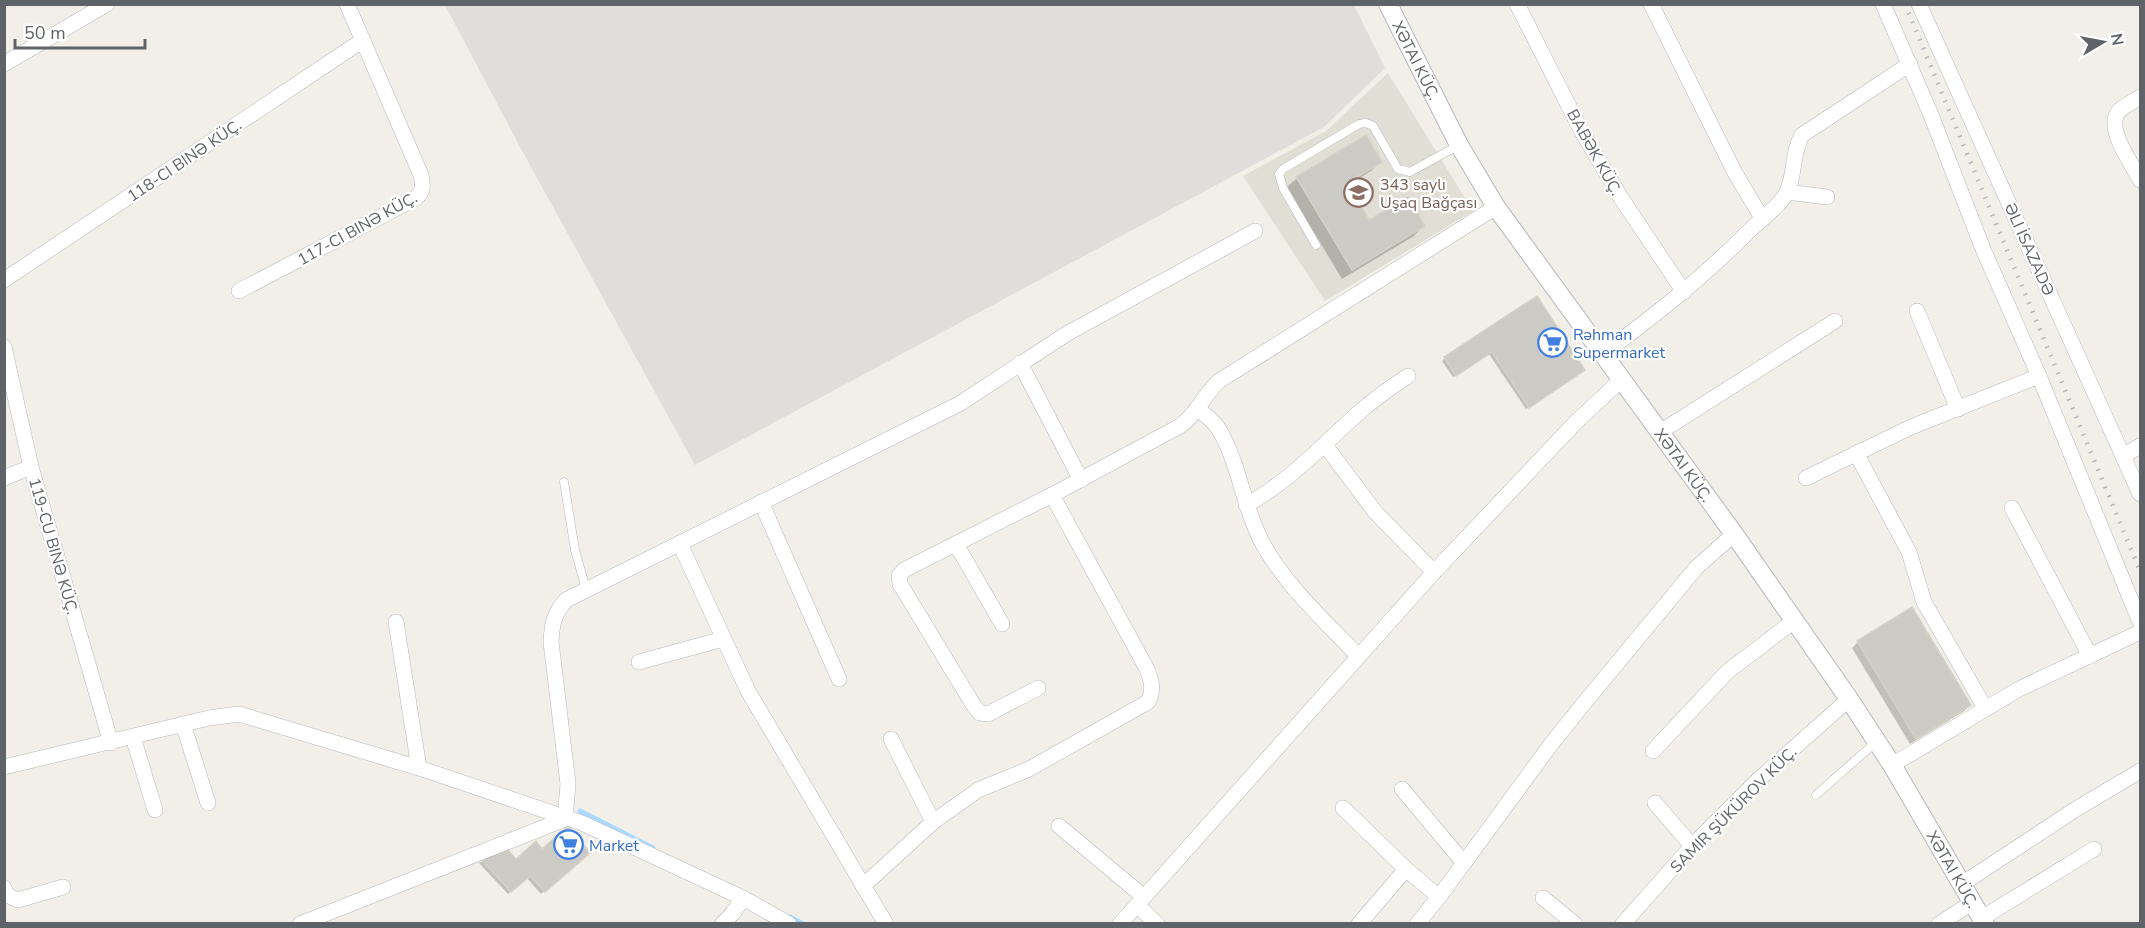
<svg xmlns="http://www.w3.org/2000/svg" width="2145" height="928" font-family="'Nunito Sans',sans-serif">
<style>
.industrial{fill:#e0deda}
.education{fill:#e1ded6}
.shadow{fill:#0003}
.lines{fill:none;stroke-linecap:round;stroke-linejoin:round}
.stream{stroke:#aadaff;stroke-width:5}
.building{fill:#cccac5;stroke:#d6d1c6;stroke-width:1.5}
.service-casing{stroke:#b5b8bc;stroke-width:9}
.minor-casing{stroke:#b5b8bc;stroke-width:16}
.tertiary-casing{stroke:#b5b8bc;stroke-width:20}
.service{stroke:#fff;stroke-width:8}
.minor{stroke:#fff;stroke-width:15}
.tertiary{stroke:#fff;stroke-width:18}
.rail{stroke:#b6b7b8;stroke-width:4.5;stroke-dasharray:1.5 8;stroke-linecap:butt}
.labels{text-anchor:middle;stroke-width:4.5;stroke-linejoin:round;paint-order:stroke}
.street-label{font-size:16px;fill:#5f6368;stroke:#fff}
.education-label{font-size:16px;fill:#785e54;stroke:#fff;text-anchor:start}
.shop-label{font-size:16px;fill:#366cbe;stroke:#fff;text-anchor:start}
</style>
<rect width="100%" height="100%" fill="#f1efe8"/>
<path class="industrial" d="M445 5H1354L1385 68 1324 127 695 465 520 147Z"/>
<path class="education" d="M1388 73 1473 211 1325 301 1243 176 1326 131Z"/>
<g class="shadow">
<path d="M1380 162 1371 171 1347 186 1369 222 1423 226 1414 236 1342 279 1287 187 1297 178Z"/>
<path d="M1536 298 1581 373 1526 409 1489 354 1453 377 1442 361 1445 358Z"/>
<path d="M1858 642 1970 705 1964 711 1910 744 1852 648Z"/>
<path d="M507 851 516 861 542 851 588 853 541 894 527 878 508 894 479 863Z"/>
</g>
<g class="lines">
<g class="stream">
<path d="M580 811 653 848"/>
<path d="M790 917 803 924"/>
</g>
</g>
<g class="building">
<path d="M1366 135 1382 162 1347 183 1369 220 1408 197 1425 226 1352 270 1296 177Z"/>
<path d="M1537 296 1585 370 1529 408 1492 352 1456 376 1444 357Z"/>
<path d="M1912 607 1971 705 1916 739 1857 641Z"/>
<path d="M568 826 590 853 545 892 530 876 511 892 481 859 507 849 516 859 536 841 542 849Z"/>
</g>
<g class="lines">
<defs>
<g id="service">
<path d="M1316 245 1283 188 1279 174 1283 169 1359 124 1366 123 1373 126 1398 169 1410 172 1459 145"/>
<path d="M564 482 575 550 586 589"/>
<path d="M1816 795 1876 742"/>
</g>
<g id="minor">
<path d="M1517 4 1581 130 1621 198 1684 292"/>
<path d="M1651 4 1735 173 1762 218"/>
<path d="M1883 4 1931 115 1983 249 2039 376 2140 622"/>
<path d="M1919 4 2140 494"/>
<path d="M4 64 107 4"/>
<path d="M2140 97C2134 101 2126 105 2120 110 2103 126 2132 163 2140 180"/>
<path d="M1787 192 1827 197"/>
<path d="M4 280 363 40"/>
<path d="M239 291 416 198C424 191 423 185 421 175L347 4"/>
<path d="M1917 311 1958 409"/>
<path d="M4 347 31 467 111 743"/>
<path d="M1603 354C1655 315 1705 276 1751 229 1762 219 1776 209 1784 197 1796 179 1791 154 1802 135L1910 64"/>
<path d="M1020 363 1081 480"/>
<path d="M1198 409C1205 415 1213 420 1218 428 1239 461 1243 508 1263 544 1286 586 1325 621 1358 656"/>
<path d="M1660 432 1835 321"/>
<path d="M1325 445 1376 513 1434 572"/>
<path d="M1856 453 1909 552 1924 602 1985 708"/>
<path d="M2123 456 2140 446"/>
<path d="M4 478 31 467"/>
<path d="M1806 478 1911 427 2039 376"/>
<path d="M761 502 839 679"/>
<path d="M1246 505C1291 481 1325 442 1363 409 1377 397 1393 386 1408 376"/>
<path d="M2012 508 2090 656"/>
<path d="M680 544 748 691 886 924"/>
<path d="M956 544 1002 624"/>
<path d="M396 622 419 768"/>
<path d="M639 662 723 639"/>
<path d="M1038 688 988 714 980 713 974 706 900 584 899 576 904 570 1052 495 1180 426C1197 414 1204 395 1219 381L1496 207"/>
<path d="M183 724 208 803"/>
<path d="M133 737 155 810"/>
<path d="M891 739 933 822"/>
<path d="M1653 751 1727 672 1795 620"/>
<path d="M1892 765 2019 689 2140 632"/>
<path d="M4 767 209 718 239 714 419 768 582 823 743 898 789 924"/>
<path d="M1402 789 1464 863"/>
<path d="M1655 803 1692 846"/>
<path d="M1343 808 1406 869 1439 897"/>
<path d="M565 819 568 784 551 642C552 623 554 614 566 600L959 404 1068 333 1255 231"/>
<path d="M1059 826 1144 897"/>
<path d="M1962 884 2076 809 2140 771"/>
<path d="M863 886 933 822 978 790 1029 769 1148 702C1154 690 1152 682 1147 669L1052 495"/>
<path d="M4 888 7 895 18 900 63 887"/>
<path d="M1543 898 1575 924"/>
<path d="M1137 905 1157 924"/>
<path d="M1982 918 2094 849"/>
<path d="M300 924 565 819"/>
<path d="M722 924 733 913 743 898"/>
<path d="M1120 924 1434 572 1576 422 1621 380"/>
<path d="M1359 924 1406 869"/>
<path d="M1417 924 1439 897 1552 743 1585 702 1696 568 1734 534"/>
<path d="M1623 924 1692 846 1757 781 1849 699"/>
<path d="M1939 924 1973 902"/>
</g>
<g id="tertiary">
<path id="s1" d="M1388 4 1459 145 1496 207 1734 534 1849 699 1892 765 1985 924"/>
</g>
</defs>
<use href="#service" class="service-casing"/>
<use href="#minor" class="minor-casing"/>
<use href="#tertiary" class="tertiary-casing"/>
<use href="#service" class="service"/>
<use href="#minor" class="minor"/>
<use href="#tertiary" class="tertiary"/>
<path class="rail" d="M1905 4 2140 571"/>
</g>
<defs>
<symbol id="school-ring" viewBox="-11 -11 22 22"><circle r="9.5" fill="#fff" stroke="#8d6e63" stroke-width="1.5"/><path d="M0-5L7-2L0 1L-7-2ZM-4 1L0 2.5L4 1V4Q0 6-4 4Z" fill="#8d6e63"/></symbol>
<symbol id="supermarket-ring" viewBox="-11 -11 22 22"><circle r="9.5" fill="#fff" stroke="#3f7fe0" stroke-width="1.5"/><path d="M-6-5.5h2.5l.6 2H6L4.5 2H-2.5L-4.4-4H-6ZM-1.5 3.2a1.3 1.3 0 1 0 .1 0ZM3 3.2a1.3 1.3 0 1 0 .1 0Z" fill="#3f7fe0"/></symbol>
</defs>
<g fill-rule="evenodd">
<use href="#school-ring" x="1342" y="176" width="33" height="33"/>
<use href="#supermarket-ring" x="1536" y="326" width="33" height="33"/>
<use href="#supermarket-ring" x="552" y="828" width="33" height="33"/>
</g>
<g class="labels">
<g class="street-label">
<text dy="6" stroke="none"><textPath href="#s1" startOffset="63">XƏTAI KÜÇ.</textPath></text>
<text transform="translate(1595 152) rotate(61)" y="6">BABƏK KÜÇ.</text>
<text transform="translate(184 160) rotate(-34)" y="6">118-CI BINƏ KÜÇ.</text>
<text transform="translate(357 228) rotate(-29)" y="6">117-CI BINƏ KÜÇ.</text>
<text transform="translate(2030 249) rotate(66)" y="6">ƏLI İSAZADƏ</text>
<text dy="6" stroke="none"><textPath href="#s1" startOffset="549">XƏTAI KÜÇ.</textPath></text>
<text transform="translate(54 546) rotate(74)" y="6">119-CU BINƏ KÜÇ.</text>
<text transform="translate(1733 809) rotate(-45)" y="6">SAMIR ŞÜKÜROV KÜÇ.</text>
<text dy="6" stroke="none"><textPath href="#s1" startOffset="1035">XƏTAI KÜÇ.</textPath></text>
</g>
<g class="education-label">
<text x="1380" y="190">343 saylı<tspan x="1380" dy="18">Uşaq Bağçası</tspan></text>
</g>
<g class="shop-label">
<text x="1573" y="340">Rəhman<tspan x="1573" dy="18">Supermarket</tspan></text>
<text x="589" y="851">Market</text>
</g>
</g>
<rect width="2145" height="928" fill="none" stroke="#5f6368" stroke-width="12"/>
<g transform="translate(2103 42) rotate(80)" stroke="#ffffff" stroke-width="4.5" paint-order="stroke">
<path d="M0-4.5L10 22L0 15L-10 22Z" fill="#5f6368"/>
<text y="-9" font-size="16" font-weight="bold" text-anchor="middle" fill="#5f6368">N</text>
</g>
<path d="M15 39v9h130v-9" fill="none" stroke="#5f6368" stroke-width="3"/>
<text x="24" y="39" font-size="18" fill="#5f6368" stroke="#ffffff" stroke-width="4.5" paint-order="stroke">50 m</text>
</svg>
